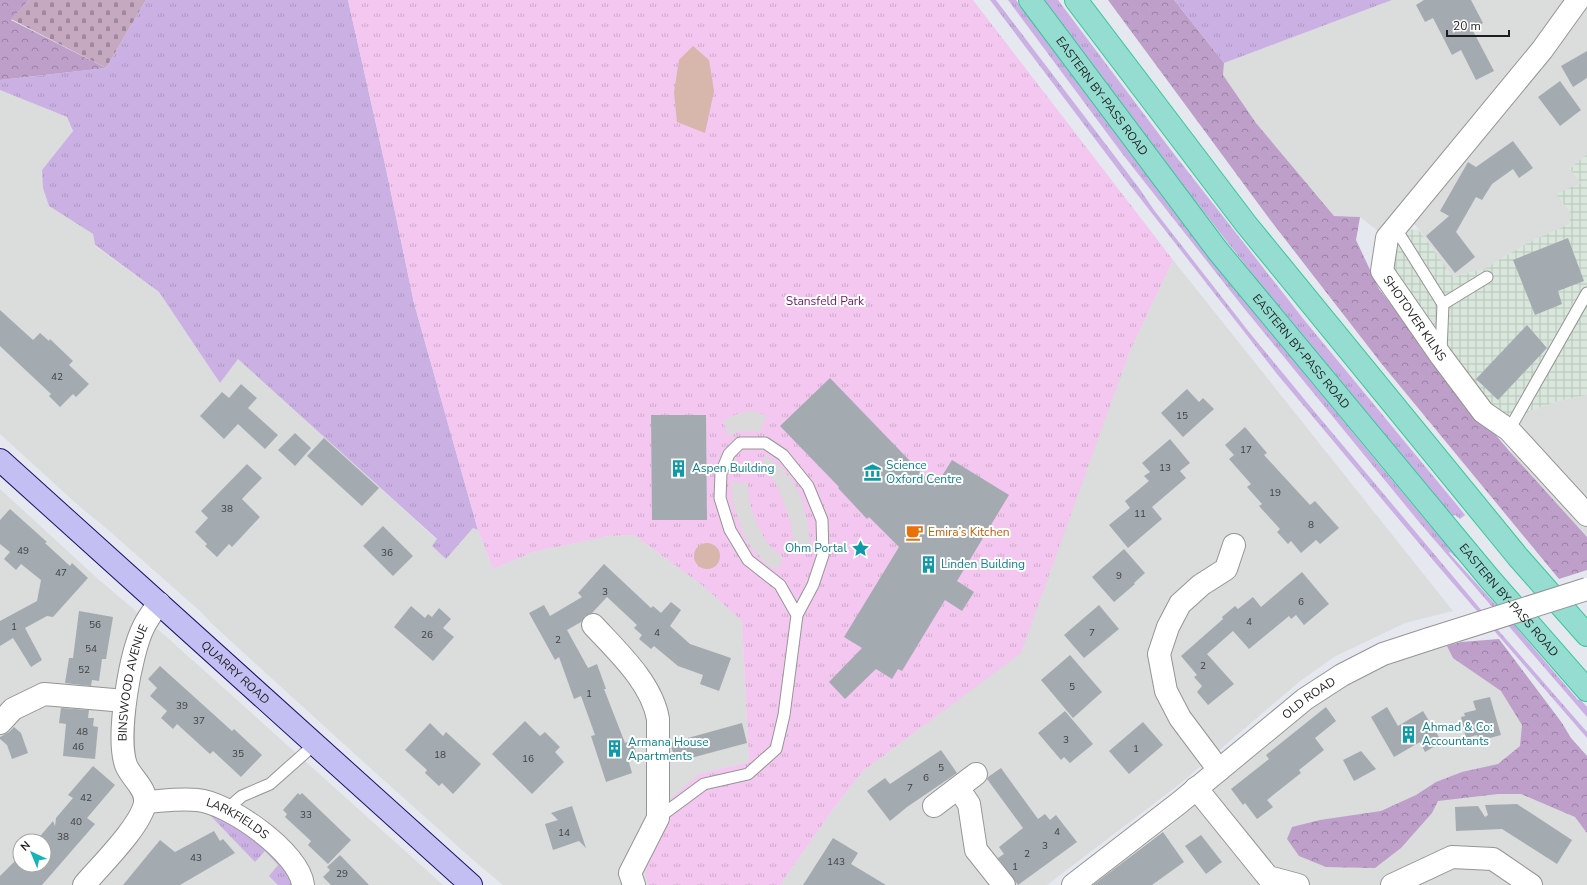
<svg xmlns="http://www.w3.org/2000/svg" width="1587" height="885" font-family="'Nunito Sans',sans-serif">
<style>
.residential{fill:#dbdcdc;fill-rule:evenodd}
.industrial{fill:url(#industrial-grid)}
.grass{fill:url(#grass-tufts)}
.forest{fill:url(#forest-crowns)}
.cemetery{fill:url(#cemetery-stones)}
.park{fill:url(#park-tufts)}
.parking{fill:#dadada}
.water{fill:#d7b6ab}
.building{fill:#a4abb0}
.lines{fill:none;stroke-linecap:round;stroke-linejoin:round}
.lane-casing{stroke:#959595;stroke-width:13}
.street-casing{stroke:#959595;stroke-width:24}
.secondary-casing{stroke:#1c116a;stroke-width:24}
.highway-casing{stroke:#37c799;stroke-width:24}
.lane{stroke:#fff;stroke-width:11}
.street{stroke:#fff;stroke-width:22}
.secondary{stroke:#c3bff3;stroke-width:22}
.highway{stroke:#95ddd1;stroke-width:22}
.street-bridge-casing{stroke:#959595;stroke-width:24;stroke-linecap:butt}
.street-bridge{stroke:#fff;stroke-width:22}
.labels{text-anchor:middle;stroke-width:4;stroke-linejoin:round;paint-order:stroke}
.number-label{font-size:10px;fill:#404142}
.street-label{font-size:12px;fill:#1e1e1e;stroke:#fff}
.park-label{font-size:12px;fill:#711768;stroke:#fff}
.culture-label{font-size:12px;fill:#0d838f;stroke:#fff;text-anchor:start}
.food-label{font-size:12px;fill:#c56008;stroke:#fff;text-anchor:start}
</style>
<defs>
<pattern id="industrial-grid" width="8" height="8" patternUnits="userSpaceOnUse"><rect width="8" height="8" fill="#d8e6db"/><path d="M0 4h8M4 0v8" fill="none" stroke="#b9c5bc"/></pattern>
<pattern id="grass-tufts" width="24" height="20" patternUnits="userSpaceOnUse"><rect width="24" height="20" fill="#cbb1e3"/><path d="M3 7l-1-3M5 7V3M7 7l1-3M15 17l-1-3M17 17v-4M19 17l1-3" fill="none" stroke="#ae98c2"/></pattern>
<pattern id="forest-crowns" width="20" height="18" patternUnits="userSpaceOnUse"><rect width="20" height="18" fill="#bd9fc9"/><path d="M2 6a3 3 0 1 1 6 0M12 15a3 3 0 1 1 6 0" fill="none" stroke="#9981a3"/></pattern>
<pattern id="cemetery-stones" width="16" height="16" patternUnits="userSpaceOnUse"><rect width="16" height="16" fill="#c4a9c0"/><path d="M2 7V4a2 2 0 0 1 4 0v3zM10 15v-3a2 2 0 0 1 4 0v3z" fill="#9f899b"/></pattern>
<pattern id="park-tufts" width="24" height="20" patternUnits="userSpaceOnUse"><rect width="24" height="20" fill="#f3c7ef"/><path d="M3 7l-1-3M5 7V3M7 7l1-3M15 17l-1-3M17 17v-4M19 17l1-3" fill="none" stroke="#d0aacc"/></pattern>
</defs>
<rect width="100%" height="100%" fill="#e5e8ee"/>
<g class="residential">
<path d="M1392 0H1587V154L1570 169 1581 183 1571 213 1569 224 1531 241 1484 269 1452 277 1420 230 1406 216 1387 238 1360 217 1334 216 1256 123 1223 75 1224 63Z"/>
<path d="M0 90 67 117 73 131 42 170 49 206 93 234 95 246 159 292 220 383 238 358 437 540 432 546 446 559 473 528 478 530 493 569 533 552 609 536 634 535 703 586 742 621 749 762 699 774 645 875 648 885H503L472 859 368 766 211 623 201 612 106 528 79 506 0 434Z"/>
<path d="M1173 260 1453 611 1405 623 1334 657 1299 682 1181 783 1047 885H780L834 808 863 771 943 711 1129 353Z"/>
<path d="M1587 395V537L1511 453 1509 430 1530 411 1558 401Z"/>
<path d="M0 489 98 579 169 639 443 885H0ZM20 841H44V865H20Z"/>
<path d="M1461 642 1571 738 1587 756V885H1092L1163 832 1330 694 1355 677 1413 654Z"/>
</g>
<path class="industrial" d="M1587 154V395L1558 401 1530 411 1509 430 1382 271 1396 229 1419 230 1453 277 1484 269 1531 241 1569 224 1571 213 1556 194 1581 183 1570 169Z"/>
<g class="grass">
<path d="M146 0H348L385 164 414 303 478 530 473 528 446 559 432 546 437 539 238 359 220 383 159 292 95 245 93 234 49 206 43 188 42 170 73 131 67 117 0 90V80L106 68Z"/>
<path d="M990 0H996L1139 188 1154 210 1249 332 1314 411 1498 630 1587 732V738L1438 566 1277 374 1126 180Z"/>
<path d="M1008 0H1016C1158 192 1306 380 1461 562L1450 552 1449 553 1514 625 1578 700 1580 699 1587 707V717L1419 522 1243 307 1124 156Z"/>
<path d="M1042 0H1058L1171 150 1305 321 1462 511 1465 515 1460 519 1455 515 1450 517 1268 294 1135 124Z"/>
<path d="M1174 0H1392L1224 63Z"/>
<path d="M207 812 216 814C246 834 278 850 293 885H278L269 876 278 865 265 851 255 862Z"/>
</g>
<g class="forest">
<path d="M0 0H29L11 20 106 68 0 80Z"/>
<path d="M1108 0H1174L1224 63 1223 75 1256 123 1334 216 1360 217 1356 240 1379 289 1461 394 1511 453 1587 537V570L1559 579 1381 363 1271 221Z"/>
<path d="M1499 639 1562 723 1571 738 1587 756V833L1575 817 1521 794H1498L1438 801 1432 813 1401 848 1375 868 1326 867 1299 856 1287 839 1292 827 1320 820 1381 811 1416 795 1436 782 1462 772 1498 764 1520 746 1522 725 1501 691 1453 658 1447 646 1461 642Z"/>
</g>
<path class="cemetery" d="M29 0H146L106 68 11 19Z"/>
<path class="park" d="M348 0H973L1173 260 1129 353 1021 653 863 771 834 808 780 885H648L645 875 662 806 699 774 749 762 742 621 703 586 634 535 609 536 533 552 493 569 478 530 414 303 385 164Z"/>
<g class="parking">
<path d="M752 411 766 415 760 433 754 431 738 432 729 436 723 421 737 414Z"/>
<path d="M764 455 781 467 793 482 801 497 808 524 811 549 793 548V538L791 523 778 487 769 474 764 473Z"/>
<path d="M731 482 748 483 749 501 757 524 767 543 783 558 777 570 767 565 747 542 733 504Z"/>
</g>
<g class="water">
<path d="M693 46 709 60 714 91 705 133 677 122 674 92 679 60Z"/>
<circle cx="707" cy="556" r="13"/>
</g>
<g class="building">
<path d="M1424 0H1471L1483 23 1472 29 1494 71 1476 80 1461 50 1452 55 1433 18 1425 22 1416 5Z"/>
<path d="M1587 51V78L1573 87 1561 66Z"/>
<path d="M1560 81 1581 110 1560 126 1538 97Z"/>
<path d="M1513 141 1533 168 1519 178 1513 169 1492 184 1482 200 1476 197 1456 232 1475 257 1455 273 1426 236 1449 216 1440 211 1468 162 1476 167Z"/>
<path d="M1568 238 1584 281 1558 291 1562 304 1535 315 1513 260Z"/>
<path d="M0 310 33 340 40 333 49 341 50 339 73 361 69 365 89 384 76 397 73 394 60 407 49 396 51 394 0 346Z"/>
<path d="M1527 325 1547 348 1498 400 1476 379Z"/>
<path d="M830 378 935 487 952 460 1009 495 957 581 974 592 962 611 945 600 902 671 898 669 892 679 876 669 845 699 829 682 862 648 844 637 899 547 869 517 867 519 838 488 839 487 780 426Z"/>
<path d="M241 384 257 398 248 408 278 435 265 449 238 424 224 439 200 416 222 392 229 398Z"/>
<path d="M1187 389 1199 402 1203 398 1214 409 1183 437 1161 413Z"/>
<path d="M651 415H706L707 520H652Z"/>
<path d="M1245 427 1267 453 1264 455 1310 505 1315 501 1339 528 1320 544 1316 540 1301 553 1291 541 1288 544 1277 532 1280 529 1259 506 1262 504 1247 487 1251 484 1229 459 1234 455 1225 445Z"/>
<path d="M295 433 311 448 295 466 278 450Z"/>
<path d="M324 438 379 488 362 506 307 456Z"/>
<path d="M1170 439 1190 463 1180 471 1186 478 1152 507 1162 519 1128 548 1109 525 1130 508 1125 501 1149 481 1144 476 1150 472 1142 463Z"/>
<path d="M247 464 262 478 242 499 260 517 232 547 229 544 217 557 205 546 207 544 195 532 208 518 201 511Z"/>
<path d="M10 509 47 542 45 543 70 566 72 563 88 578 53 617 47 616 25 628 42 660 31 667 13 638 0 646V621L37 601 41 580 21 564 16 570 4 559 10 552 0 544V520Z"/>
<path d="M383 526 413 556 393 576 363 546Z"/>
<path d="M1124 549 1145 573 1134 583 1135 584 1114 602 1092 577Z"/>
<path d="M604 564 651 608 653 606 661 613 671 602 681 610 670 626 690 644 731 658 719 691 700 684 703 675 678 666 654 646 651 649 639 639 642 635 634 628 637 625 607 597 592 613 585 616 581 622 567 630 588 668 597 664 606 689H604L625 743 632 740 637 756 628 759 632 773 606 782 591 736 595 735 581 696 574 699 559 657 555 660 529 613 544 605 550 616 582 597 578 593Z"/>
<path d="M1302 572 1329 604 1304 625 1296 615 1291 619 1289 616 1249 649 1233 631 1207 654 1234 684 1208 705 1197 692 1202 686 1194 677 1197 675 1181 656 1223 619 1222 617 1235 606 1238 609 1253 597 1261 607Z"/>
<path d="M1099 605 1119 629 1084 658 1064 635Z"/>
<path d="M411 606 425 618 428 614 432 617 439 608 451 619 443 628 454 637 433 661 394 627Z"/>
<path d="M79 611 113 617 106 659H102L99 681 92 680 91 686 65 683 69 658H73Z"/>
<path d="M1070 655 1102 692 1073 718 1041 680Z"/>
<path d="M160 666 232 731 234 729 262 755 241 777 213 751 210 754 177 724 173 729 161 718 167 711 150 696 157 688 148 679Z"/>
<path d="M1490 697 1501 735 1479 741 1477 735 1466 738 1461 717 1465 716 1464 713 1476 710 1473 701Z"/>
<path d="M1326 707 1336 721 1315 738 1324 750 1299 770 1301 773 1267 800 1273 807 1257 819 1245 803 1243 805 1231 789 1269 759 1266 755Z"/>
<path d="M1387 707 1398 726 1423 711 1442 742 1425 752 1420 742 1394 757 1371 717Z"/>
<path d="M61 708 89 710 88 718H94L93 726 98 727 95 759 63 756 66 724 59 723Z"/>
<path d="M1065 711 1093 744 1070 763 1064 757 1061 760 1038 733Z"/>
<path d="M525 721 540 736 545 732 560 747 555 752 564 762 532 794 492 754Z"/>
<path d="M1143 722 1163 745 1129 774 1109 751Z"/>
<path d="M430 723 443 736 446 732 481 764 453 794 442 783 439 786 425 773 427 770 405 750Z"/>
<path d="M742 723 747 743 676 762 670 743Z"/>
<path d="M14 727 21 733 28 753 12 759 7 745 0 739V737L9 732Z"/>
<path d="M941 750 957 773 907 807 890 821 867 791 885 778 890 784Z"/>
<path d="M1361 751 1376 769 1354 781 1343 760Z"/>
<path d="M93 766 115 785 87 818 95 824 42 885H0V876L20 856V865H44V841H36L53 821 55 826 56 818 73 798 68 795Z"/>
<path d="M1001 768 1038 819 1045 814 1050 820 1056 815 1077 842 1018 885 998 858 1004 854 999 847 1023 828 987 779 988 777Z"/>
<path d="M298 793 300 795 302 793 351 840 328 864 308 845 311 841 285 817 287 814 283 810Z"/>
<path d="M1517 804 1572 840 1557 864 1502 829 1456 831 1455 807 1478 806 1485 817 1488 815 1485 805Z"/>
<path d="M572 806 586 848 579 841 553 850 545 824 558 820 551 813Z"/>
<path d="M214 831 220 841 223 839 235 853 180 885H123L160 840 175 852Z"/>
<path d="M1163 832 1184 862 1152 885H1093Z"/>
<path d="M1201 835 1222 862 1206 874 1185 846Z"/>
<path d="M833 838 858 853 851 864 886 885H803Z"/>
<path d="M340 855 369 885H331L323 877 330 870 327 867Z"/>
</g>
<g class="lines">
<defs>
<g id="lane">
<path d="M1396 229 1443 304"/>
<path d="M1441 352 1443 304 1487 277"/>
<path d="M1509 430 1587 293"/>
<path d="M227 809 242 796 270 784 315 744"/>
<path d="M658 818 704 784 748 774 776 749 784 715 797 615 813 585 823 555 822 520 808 486 783 455 765 443H740L729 454 721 473 720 498 730 530 748 560 780 585 797 615"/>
</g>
<g id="street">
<path id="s1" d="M1578 0 1542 50 1387 238 1382 271 1441 356 1483 412 1509 430 1587 515"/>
<path d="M593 625C617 651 652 683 658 719V818L630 873 634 885"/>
<path d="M0 723 13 709 44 694 125 701"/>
<path d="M1219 770 1180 718 1166 691 1159 654 1168 627 1180 604 1201 585 1226 569 1234 545"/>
<path d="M958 788 969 804 976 850 1004 885"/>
<path d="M1196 788 1268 877 1298 885"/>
<path id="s2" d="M145 802C162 801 181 798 197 800 228 802 300 853 303 885"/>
<path d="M934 806 976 774"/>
<path id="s3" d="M84 885C100 866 141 826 145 803 147 788 131 778 126 765 116 737 130 653 144 626 148 618 154 610 159 603"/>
<path id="s4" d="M1073 885 1179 803 1305 699 1342 675 1383 654 1429 639"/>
<path d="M1392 885 1452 857 1493 859 1531 885"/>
</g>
<g id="secondary">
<path id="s5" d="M0 460 471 885"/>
</g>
<g id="highway">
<path id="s6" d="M1030 0 1218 251 1489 578 1587 690"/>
<path d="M1076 0 1246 224 1518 557 1587 635"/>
</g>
</defs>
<use href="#lane" class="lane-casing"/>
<use href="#street" class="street-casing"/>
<use href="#secondary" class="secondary-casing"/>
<use href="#highway" class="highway-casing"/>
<use href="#lane" class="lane"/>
<use href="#street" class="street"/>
<use href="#secondary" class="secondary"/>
<use href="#highway" class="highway"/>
<defs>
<path id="street-bridge" d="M1429 639 1587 589"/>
</defs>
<use href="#street-bridge" class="street-bridge-casing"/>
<use href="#street-bridge" class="street-bridge"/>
</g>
<defs>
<symbol id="building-bare" viewBox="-9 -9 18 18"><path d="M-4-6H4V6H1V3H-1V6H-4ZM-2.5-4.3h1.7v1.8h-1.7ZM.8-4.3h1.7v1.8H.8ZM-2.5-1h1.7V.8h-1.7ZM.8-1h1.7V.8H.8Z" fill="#0f9aa8" stroke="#fff" stroke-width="2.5" paint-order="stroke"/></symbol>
<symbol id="museum-bare" viewBox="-9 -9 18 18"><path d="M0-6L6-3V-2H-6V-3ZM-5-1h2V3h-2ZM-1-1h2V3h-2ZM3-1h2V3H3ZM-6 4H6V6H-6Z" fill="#0f9aa8" stroke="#fff" stroke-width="2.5" paint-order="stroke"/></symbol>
<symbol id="cafe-bare" viewBox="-9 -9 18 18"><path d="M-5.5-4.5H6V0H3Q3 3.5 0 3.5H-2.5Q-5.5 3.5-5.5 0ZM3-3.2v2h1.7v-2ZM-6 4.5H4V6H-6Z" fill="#e8710a" stroke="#fff" stroke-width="2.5" paint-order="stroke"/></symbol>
<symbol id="sight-bare" viewBox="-9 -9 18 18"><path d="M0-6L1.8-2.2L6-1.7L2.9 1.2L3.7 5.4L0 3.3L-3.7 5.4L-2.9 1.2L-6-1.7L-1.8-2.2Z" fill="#0f9aa8" stroke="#fff" stroke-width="2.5" paint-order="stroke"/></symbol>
</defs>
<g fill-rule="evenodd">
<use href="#building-bare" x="666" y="456" width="25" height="25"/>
<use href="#museum-bare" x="860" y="460" width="25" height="25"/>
<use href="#cafe-bare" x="902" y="520" width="25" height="25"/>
<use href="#sight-bare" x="848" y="536" width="25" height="25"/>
<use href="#building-bare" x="916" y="552" width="25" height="25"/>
<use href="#building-bare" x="1396" y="722" width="25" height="25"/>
<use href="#building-bare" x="602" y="736" width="25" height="25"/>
</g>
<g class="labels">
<g class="number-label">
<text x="57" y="380">42</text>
<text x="1182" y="419">15</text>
<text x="1246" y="453">17</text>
<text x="1165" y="471">13</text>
<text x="1275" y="496">19</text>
<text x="227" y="512">38</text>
<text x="1140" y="517">11</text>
<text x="1311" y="528">8</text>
<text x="23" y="554">49</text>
<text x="387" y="556">36</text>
<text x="61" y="576">47</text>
<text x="1119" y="579">9</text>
<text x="605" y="595">3</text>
<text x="1301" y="605">6</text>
<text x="1249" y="625">4</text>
<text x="95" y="628">56</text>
<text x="14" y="630">1</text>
<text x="657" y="636">4</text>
<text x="1092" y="636">7</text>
<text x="427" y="638">26</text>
<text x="558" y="643">2</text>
<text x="91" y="652">54</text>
<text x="1203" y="669">2</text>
<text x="84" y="673">52</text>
<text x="1072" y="690">5</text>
<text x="589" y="697">1</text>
<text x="182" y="709">39</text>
<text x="199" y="724">37</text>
<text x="82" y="735">48</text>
<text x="1066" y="743">3</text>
<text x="78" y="750">46</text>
<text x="1136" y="752">1</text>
<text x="238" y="757">35</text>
<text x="440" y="758">18</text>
<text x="528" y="762">16</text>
<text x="941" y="771">5</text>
<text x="926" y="781">6</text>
<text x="910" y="791">7</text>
<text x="86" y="801">42</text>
<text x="306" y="818">33</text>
<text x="76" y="825">40</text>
<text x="1057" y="835">4</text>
<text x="564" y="836">14</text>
<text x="63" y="840">38</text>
<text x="1045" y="849">3</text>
<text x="1027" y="857">2</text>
<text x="196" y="861">43</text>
<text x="836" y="865">143</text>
<text x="1015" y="870">1</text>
<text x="342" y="877">29</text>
</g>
<g class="street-label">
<text dy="4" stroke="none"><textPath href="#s6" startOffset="120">EASTERN BY-PASS ROAD</textPath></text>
<text dy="4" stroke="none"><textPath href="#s1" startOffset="396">SHOTOVER KILNS</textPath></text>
<text dy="4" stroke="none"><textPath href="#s6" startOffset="444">EASTERN BY-PASS ROAD</textPath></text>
<text dy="4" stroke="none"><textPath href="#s6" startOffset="768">EASTERN BY-PASS ROAD</textPath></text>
<text dy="4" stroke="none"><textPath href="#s5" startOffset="317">QUARRY ROAD</textPath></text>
<text dy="4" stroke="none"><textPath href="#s3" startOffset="230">BINSWOOD AVENUE</textPath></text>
<text dy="4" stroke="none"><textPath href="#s4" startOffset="301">OLD ROAD</textPath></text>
<text dy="4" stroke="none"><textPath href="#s2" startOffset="97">LARKFIELDS</textPath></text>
</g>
<g class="park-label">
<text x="825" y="305">Stansfeld Park</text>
</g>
<g class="culture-label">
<text x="886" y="469">Science<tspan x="886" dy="14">Oxford Centre</tspan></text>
<text x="692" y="472">Aspen Building</text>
<text x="847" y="552" text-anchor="end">Ohm Portal</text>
<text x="941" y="568">Linden Building</text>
<text x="1422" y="731">Ahmad &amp; Co:<tspan x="1422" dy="14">Accountants</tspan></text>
<text x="628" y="746">Armana House<tspan x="628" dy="14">Apartments</tspan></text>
</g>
<g class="food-label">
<text x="928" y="536">Emira’s Kitchen</text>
</g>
</g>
<g transform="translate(32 853) rotate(316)"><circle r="19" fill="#ffffff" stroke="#a5a5a5"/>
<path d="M0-3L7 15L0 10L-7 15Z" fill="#16b3b7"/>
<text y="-6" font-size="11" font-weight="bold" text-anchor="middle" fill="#1e1e1e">N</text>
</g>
<path d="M1447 30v6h62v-6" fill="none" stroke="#1e1e1e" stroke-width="2"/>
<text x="1453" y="30" font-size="12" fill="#1e1e1e" stroke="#ffffff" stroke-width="3" paint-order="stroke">20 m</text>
</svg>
